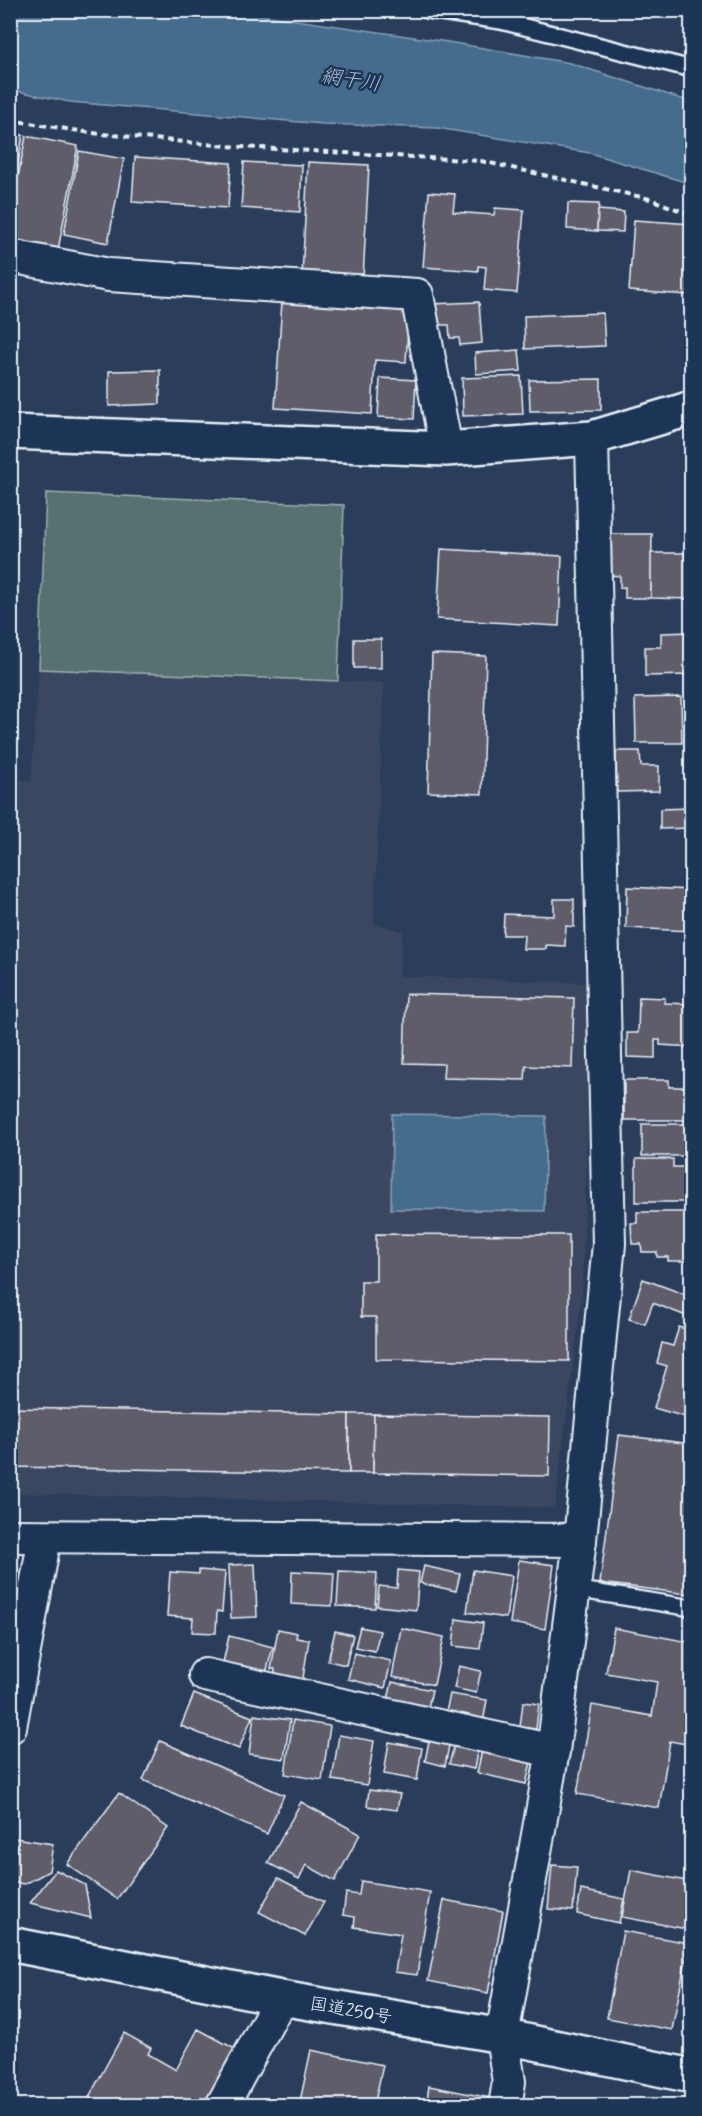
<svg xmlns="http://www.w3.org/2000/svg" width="702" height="2116" font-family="Mynerve,'Klee One',sans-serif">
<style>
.built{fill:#3a4760}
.green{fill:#54716f;stroke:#9eb1b4;stroke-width:1.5}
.water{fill:#456c8d;stroke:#86a1b8;stroke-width:1.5}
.building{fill:#605d6b;stroke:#e8f1f8;stroke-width:1.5}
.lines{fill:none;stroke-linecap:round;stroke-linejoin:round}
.service-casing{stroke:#e8f1f8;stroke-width:20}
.minor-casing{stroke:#e8f1f8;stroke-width:36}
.tertiary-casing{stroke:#e8f1f8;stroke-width:38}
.trunk-casing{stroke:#e8f1f8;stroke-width:38}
.path{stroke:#e8f1f8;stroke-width:4;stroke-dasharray:6 4.5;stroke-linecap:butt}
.service{stroke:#1d3557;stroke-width:15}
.minor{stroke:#1d3557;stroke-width:32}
.tertiary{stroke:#1d3557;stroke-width:33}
.trunk{stroke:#1d3557;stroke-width:33}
.labels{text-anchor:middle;stroke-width:5;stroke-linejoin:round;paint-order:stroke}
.street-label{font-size:18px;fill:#e8f1f8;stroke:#1d3557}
.water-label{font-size:20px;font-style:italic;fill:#afc2d3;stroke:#1d3557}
</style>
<rect width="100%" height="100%" fill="#2a3d5b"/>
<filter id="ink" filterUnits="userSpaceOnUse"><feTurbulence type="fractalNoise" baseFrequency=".0167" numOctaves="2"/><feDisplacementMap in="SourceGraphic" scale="12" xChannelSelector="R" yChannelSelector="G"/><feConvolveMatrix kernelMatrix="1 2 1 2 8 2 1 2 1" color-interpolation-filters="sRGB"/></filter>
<g filter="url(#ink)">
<path class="built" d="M39 669 384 683 374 924 403 931 399 976 592 983 582 1295 555 1508 11 1493 10 778 31 782Z"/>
<path class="green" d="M46 493 344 505 338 681 39 669Z"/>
<g class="water">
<path d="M10 11H233L448 42 570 63 691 102V184L590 153 437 128 323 124 70 102 11 90Z"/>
<path d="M392 1114 546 1116 544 1211 391 1209Z"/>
</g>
<g class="building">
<path d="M10 133 23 135 11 204H10Z"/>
<path d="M26 136 78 146 58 250 10 241V218Z"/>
<path d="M79 151 124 159 108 243 64 234Z"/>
<path d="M135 157 231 163 228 208 132 202Z"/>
<path d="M244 162 302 165 300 212 241 208Z"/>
<path d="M308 162 369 165 363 279 302 276Z"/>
<path d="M429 192 455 194 453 212 494 215 495 208 524 210 517 293 484 290 486 267 478 266V271L423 267Z"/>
<path d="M568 203 599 204 597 231 567 229Z"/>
<path d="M598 210 624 212 623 232 597 231Z"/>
<path d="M634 220 692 224 688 295 629 291Z"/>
<path d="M282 301 409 309 406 362 375 360 372 414 275 408Z"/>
<path d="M479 302 482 343 460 345 459 338H450L449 325H433L431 304Z"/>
<path d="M603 313 605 346 525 349 524 316Z"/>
<path d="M519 350 521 371 476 374 475 353Z"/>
<path d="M160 370V404L109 406V371Z"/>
<path d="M521 376 523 414 463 416 462 378Z"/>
<path d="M380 378 416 380 414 419 378 417Z"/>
<path d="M601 379V410L530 411 529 380Z"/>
<path d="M10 470 16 471 11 547H10Z"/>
<path d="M609 534H652L651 598H625V587L620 588V576L609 575Z"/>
<path d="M441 549 562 556 559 626 437 619Z"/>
<path d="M651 553H691V599L651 598Z"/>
<path d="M692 632V675L645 676V647H661V633Z"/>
<rect x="354" y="639" width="27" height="29"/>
<path d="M432 654 486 656 482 794 428 792Z"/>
<path d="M681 697 682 743H636L635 698Z"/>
<path d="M616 751H640L641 766H659V791L617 792Z"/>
<path d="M690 808V828L660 829V809Z"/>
<path d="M627 887 692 890V931L626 928Z"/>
<path d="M554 899H574V927L566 926 565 946 546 945V949H523L524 935H503L504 914 554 916Z"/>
<path d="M406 994 574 998 572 1068 526 1066 525 1080 443 1078 444 1064 404 1063Z"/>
<path d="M639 997 665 998 664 1003 692 1004V1047L660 1045V1040H655V1058L627 1057V1033H638Z"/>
<path d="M624 1080H669V1087H692V1120H624Z"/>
<rect x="642" y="1124" width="50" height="32"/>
<path d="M636 1159H673V1167H690V1202H636Z"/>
<path d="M637 1212H691V1261H668V1257H657V1252H642L641 1244H632L631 1223H637Z"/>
<path d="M376 1234 569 1235V1361L376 1359V1317H361V1281H376Z"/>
<path d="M643 1279 692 1297 686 1316 653 1303 645 1324 629 1319Z"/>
<path d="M679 1327 692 1331V1419L654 1408 667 1366 657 1363 662 1343 673 1346Z"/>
<path d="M10 1408 349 1414V1473L10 1467Z"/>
<path d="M349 1414H374L373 1473H349Z"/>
<path d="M374 1414 550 1417 549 1476 373 1473Z"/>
<path d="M619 1435 692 1444V1568L688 1594 600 1583Z"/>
<path d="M519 1560 554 1565 545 1629 510 1623Z"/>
<path d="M255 1564 257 1617 231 1618 229 1565Z"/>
<path d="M424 1566 460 1574 456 1591 420 1583Z"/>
<path d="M199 1570 225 1572 222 1612 217 1611 216 1633 192 1632 193 1618 167 1616 170 1572 199 1574Z"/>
<path d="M398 1570 419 1572 416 1610 377 1606 379 1586 397 1588Z"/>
<path d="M473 1570 512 1576 506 1618 467 1612Z"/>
<path d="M292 1571 334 1573 332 1606 291 1604Z"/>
<path d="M339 1571 377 1573 375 1608 337 1606Z"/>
<path d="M456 1619 483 1623 480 1649 453 1646Z"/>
<path d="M360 1627 380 1631 375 1651 355 1647Z"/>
<path d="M401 1628 444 1637 434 1685 392 1677Z"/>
<path d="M614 1628 689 1642 687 1654 692 1655V1745L670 1741 659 1808 577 1794 592 1705 652 1716 657 1682 606 1673Z"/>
<path d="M278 1629 297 1633 296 1638 309 1640 302 1684 274 1678 275 1669H271Z"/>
<path d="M335 1631 353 1635 346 1665 328 1661Z"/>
<path d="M229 1636 273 1647 265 1677 222 1667Z"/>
<path d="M354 1653 391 1661 385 1688 348 1679Z"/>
<path d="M459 1666 481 1671 476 1693 454 1688Z"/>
<path d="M392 1682 432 1690 428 1708 388 1700Z"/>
<path d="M194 1694 252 1717 239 1749 181 1726Z"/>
<path d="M450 1694 487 1700 483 1723 445 1716Z"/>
<path d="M523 1702 539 1704 536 1729 520 1727Z"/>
<path d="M254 1715 290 1720 284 1759 249 1754Z"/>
<path d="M293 1720 330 1726 322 1780 285 1774Z"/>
<path d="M339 1735 374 1741 367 1785 332 1780Z"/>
<path d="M430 1736 450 1741 445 1766 425 1761Z"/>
<path d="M160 1741 284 1795 267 1834 143 1780Z"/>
<path d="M389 1742 422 1748 417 1780 384 1774Z"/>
<path d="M455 1742 478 1747 474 1769 449 1764Z"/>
<path d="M483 1746 532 1757 526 1784 477 1773Z"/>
<path d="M369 1790 400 1794 397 1810 367 1806Z"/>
<path d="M119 1793 168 1828 117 1899 67 1864Z"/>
<path d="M301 1802 360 1834 335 1881 306 1865 299 1879 268 1863Z"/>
<path d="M14 1838 53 1844 49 1871 25 1884 10 1882Z"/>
<path d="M552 1865 577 1867 573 1911 548 1909Z"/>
<path d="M56 1870 85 1885 91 1918 30 1903Z"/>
<path d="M631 1870 692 1882V1930L622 1917Z"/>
<path d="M278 1878 324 1902 305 1936 259 1912Z"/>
<path d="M361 1881 430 1892 417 1975 395 1972 401 1934 354 1927 355 1917 343 1915 346 1893 359 1895Z"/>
<path d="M581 1890 624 1899 619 1923 577 1914Z"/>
<path d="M444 1900 503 1911 488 1993 428 1981Z"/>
<path d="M623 1931 689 1943 672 2030 607 2018Z"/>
<path d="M198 2029 237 2050 207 2106H149L143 2102 141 2106H105L89 2097 124 2033 151 2048 148 2054 176 2070Z"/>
<path d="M311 2050 383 2065 374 2106H299Z"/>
<path d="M429 2086 491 2098 489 2106H426Z"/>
<path d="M541 2101 560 2105V2106H540Z"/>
</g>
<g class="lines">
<defs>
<g id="service">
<path d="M427 10 501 21 692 69"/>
<path d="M574 1589 692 1608"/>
</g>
<g id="minor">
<path d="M10 256 109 275 417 295 446 449"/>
<path d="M10 1536 580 1540"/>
<path d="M205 1675 553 1751"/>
<path d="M10 1727 45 1537"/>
<path d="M222 2106 281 1998"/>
<path d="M505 2106 509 2082 502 2036 553 1751 580 1540 609 1244 592 438"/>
</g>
<path id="tertiary" d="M10 432 446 449 592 438 692 408"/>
<path id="trunk" d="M10 1944 281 1998 502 2036 692 2076"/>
</defs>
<use href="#service" class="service-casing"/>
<use href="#minor" class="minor-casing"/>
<use href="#tertiary" class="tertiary-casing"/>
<use href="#trunk" class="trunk-casing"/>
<path class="path" d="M10 120 92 133 226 146 481 161 650 199 692 215"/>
<use href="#service" class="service"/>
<use href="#minor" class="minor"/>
<use href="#tertiary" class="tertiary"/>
<use href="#trunk" class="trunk"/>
</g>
</g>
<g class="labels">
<g class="street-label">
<text transform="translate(351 2010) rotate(10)" y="6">国道250号</text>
</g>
<g class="water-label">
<text transform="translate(351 79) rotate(9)" y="7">網干川</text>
</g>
</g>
<rect width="702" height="2116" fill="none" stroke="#1d3557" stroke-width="36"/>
<rect x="18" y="18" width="666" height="2080" fill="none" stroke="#e8f1f8" stroke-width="2" filter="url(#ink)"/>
</svg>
